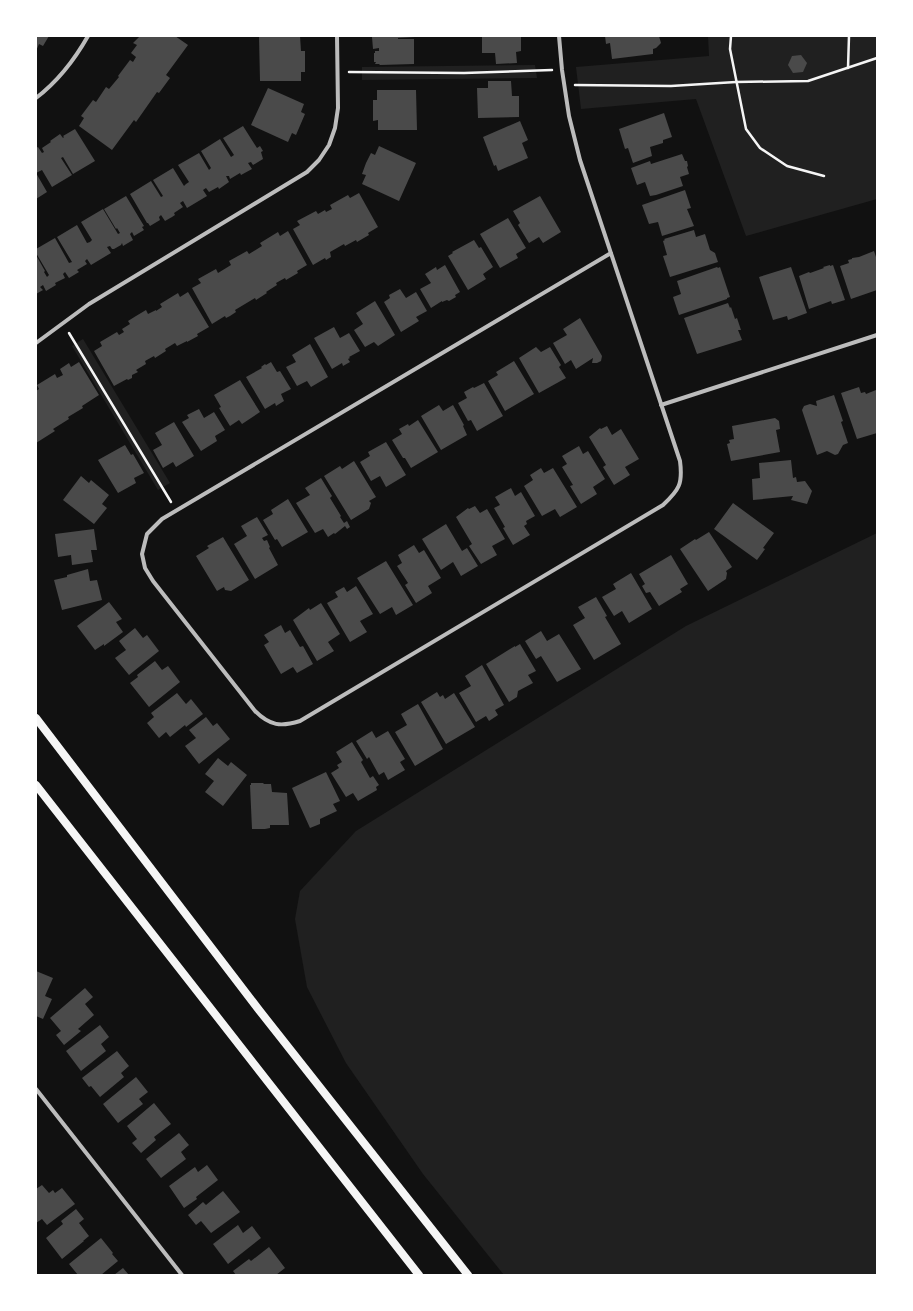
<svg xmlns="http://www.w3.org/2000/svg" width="913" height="1311" font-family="'Titillium Web',sans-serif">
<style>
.green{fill:#202020}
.building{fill:#4a4a4a}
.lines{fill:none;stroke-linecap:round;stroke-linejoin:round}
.path{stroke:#f5f5f5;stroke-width:2.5}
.minor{stroke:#bcbcbc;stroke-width:4}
.secondary{stroke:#f5f5f5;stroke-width:8}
</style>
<rect width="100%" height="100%" fill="#111"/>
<g class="green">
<path d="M708 36H877V199L746 236 696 99 581 109 576 67 709 56Z"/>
<path d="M535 65 537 78 362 80V67Z"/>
<path d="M83 339 170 483 158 490 72 346Z"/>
<path d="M877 533V1275H504L423 1174 346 1063 307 987 295 919 300 891 356 831 686 626Z"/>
</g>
<g class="building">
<path d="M36 36H49L43 46 39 44 36 51Z"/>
<path d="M140 36H175L188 45 166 75 170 78 159 93 157 92 136 122 134 120 112 150 79 126 84 118 81 116 93 100 96 102 106 87 109 89 119 77 118 76 130 60 133 62 136 57 131 53 137 45 133 43Z"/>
<path d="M259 36H300L301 51H305V72H301V81H260Z"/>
<path d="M375 36H415V37L398 38V39H414V64L380 65 379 64H375L376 62H374V53H375V51H379V48L373 49 372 37Z"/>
<path d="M482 36H521V51L516 52 517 63 496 64 495 53H482Z"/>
<path d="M605 36H659L661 43 656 48 653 49V54L612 59 610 43 606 44Z"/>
<path d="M801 55 807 63 803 72 793 73 788 65 792 56Z"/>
<path d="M488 81H511L512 96H519V117L478 118 477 88H488Z"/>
<path d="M268 88 304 104 301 112 305 114 296 135 292 133 288 142 251 125Z"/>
<path d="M377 90H416L417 130H378V120L373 121V100H377Z"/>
<path d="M664 113 672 137 663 140V143L650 147 652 156 633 163 628 148 625 149 619 129Z"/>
<path d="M520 121 528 140 522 143 528 158 498 171 496 165 494 166 483 137Z"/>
<path d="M243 126 257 148 260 146 263 151 261 152 263 159 253 165 251 162 248 163 252 169 241 175 240 173 230 179 229 176H226L229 182 219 189 218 187 209 192 206 188 203 190 207 196 187 208 183 201 180 203 183 207 174 213 175 215 172 217 165 221 161 215 159 217 160 220 150 226 148 223H147L130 194 151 181 161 197 163 196 153 180 173 168 184 186 186 184 189 182 178 165 199 153 209 170 211 168 201 151 220 139 231 157 234 155 223 138Z"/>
<path d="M75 129 95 161 73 174 63 157 61 158 72 175 52 187 42 170 36 173 47 192 36 199V148L38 147 42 153 44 152 42 148 51 142 50 141 60 134 63 138 64 137 63 136Z"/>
<path d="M379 146 416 163 399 201 362 184 366 175 362 174 366 163 371 153 375 155Z"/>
<path d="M682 154 685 161H687L688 166 687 167 689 174 680 177 683 186 656 195 650 196 645 182 637 185 631 168 650 161 651 164Z"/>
<path d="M685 190 691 208 687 209 694 226 662 236 658 222 649 224 642 205Z"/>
<path d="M359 193 378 227 368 233 369 235 357 242 356 240 345 246 344 244 330 252 331 257 326 260 325 258 313 265 293 229 300 225 297 221 316 211 318 214 325 210 326 212 332 209 330 205 348 195 350 198Z"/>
<path d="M126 196 144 226 142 227 144 230 134 236 132 232 130 234 133 240 123 246 122 243 121 245 114 249H112L110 246 107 247 111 253 91 265 87 259 85 261 87 264 77 270 79 272 69 278 65 272 63 274 65 278 55 283 56 285 46 291 43 285 40 287 43 290 36 294V255L45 271 44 272 47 277 49 275 36 253V249L55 238 69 263 72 262 57 237 77 225 87 243 90 242 92 240 81 222 103 209 118 234 120 233 117 228 116 229 104 209Z"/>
<path d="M540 196 561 232 543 243 539 237 529 243 518 225 520 223 513 211Z"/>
<path d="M508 218 526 248 516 254 518 258 500 268 480 234Z"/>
<path d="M694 230 696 237 705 234 710 250 715 253 718 262 670 277 663 256 667 255 663 241 665 240 664 239Z"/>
<path d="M288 231 307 265 297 271 298 273 286 280 285 278 276 283 277 285 266 292 267 293 256 300 255 298 235 310 236 312 230 316 226 318 225 316 212 324 192 288 201 283 198 279 216 269 218 273 231 265 229 261 247 251 249 254 262 246 260 243 278 232 280 236Z"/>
<path d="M474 240 479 248 481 247 493 267 483 274 486 279 468 290 448 256 453 253 452 252Z"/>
<path d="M874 251 877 260V290L851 299 840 266 849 263 848 260 852 259V258L859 257Z"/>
<path d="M445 265 460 292 455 295 456 297 449 301 447 300 442 302V301L431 308 420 289 431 283 425 274 436 267 437 270Z"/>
<path d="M830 265V266L833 265 845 300 832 304 831 301 809 309 799 276 809 272 810 273 824 268 823 267Z"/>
<path d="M717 267 718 268 720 267 730 297 727 298V299L679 315 673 297 681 294 677 281Z"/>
<path d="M791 267 807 313 788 320 787 316 773 320 759 277Z"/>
<path d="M400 289 406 298 416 292 427 311 416 317 419 321 401 332 384 302 390 298 389 295Z"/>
<path d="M188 292 209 327 197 334 198 336 187 342V341L177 346 175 343 165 349 166 351 155 358 154 356 145 361 146 364 136 370 138 372 132 375V378L128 380 127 379 114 386 94 351 102 346 100 342 117 332 119 335 124 332 122 329 130 324 128 321 136 316 146 310 148 314 156 310V311L162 307 160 304 178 293 180 297Z"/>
<path d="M375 301 395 335 378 346 374 342 365 347 354 330 363 324 356 313Z"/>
<path d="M728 303 730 308 731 307 735 319 737 318 741 330H738L742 340 697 354 684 318Z"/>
<path d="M580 318 602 356 601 361 597 363H592L593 358 576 369 571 360 565 364 553 343 567 335 563 329Z"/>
<path d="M334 327 340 338 349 333 360 351 349 357 350 358 348 359 350 362 343 366 342 363 332 369 314 338Z"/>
<path d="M310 344 328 377 311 387 307 381 297 386 286 367 296 362 292 355Z"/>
<path d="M536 347 541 352 550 347 561 365 559 367 566 378 539 393 519 358Z"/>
<path d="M514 361 534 394 505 411 488 381 498 375 496 372Z"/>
<path d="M79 362 99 395 82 406 83 408 68 417 69 419 53 429 55 431 36 443V391L39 389 37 385 55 374 57 378 63 375 60 369 69 363 71 367Z"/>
<path d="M271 362 277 372 280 371 291 389 281 394 284 401 276 406 275 403 265 409 246 377 262 368 261 367 265 364 266 365Z"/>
<path d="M240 380 260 412 242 424 239 420 230 426 219 408 221 407 214 395Z"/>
<path d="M484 383 503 416 477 431 471 420 468 421 458 403 467 398 464 392 473 387 474 388Z"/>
<path d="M859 387 861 393 865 392 866 394 876 390 877 433 857 439 841 393Z"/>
<path d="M834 395 843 421 841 422 848 443 843 445 838 454 835 455 827 451 817 455 802 410 804 406 810 404 817 406 816 401Z"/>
<path d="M439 405 443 411 453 405 464 425 463 426 467 435 441 450 421 416Z"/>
<path d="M199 409 204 418 214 412 225 430 215 436 217 441 201 451 182 422 189 418 187 415Z"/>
<path d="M775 418 779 421 780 429 776 430 780 452 731 461 727 444 730 443 729 440 734 439 732 426Z"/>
<path d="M418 420 438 452 411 468 405 458H403L392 440 402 434 399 429 408 424 409 426Z"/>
<path d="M174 422 194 456 176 467 173 462 163 468 153 450 162 445 155 433Z"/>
<path d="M607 426 612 435 621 429 639 459 625 467 630 475 614 485 603 467 606 465 589 437 600 428 601 429Z"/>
<path d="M386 442 406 475 386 487 380 476 371 481 360 462 370 456 368 452Z"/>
<path d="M125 445 131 455 133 454 144 473 134 478 136 483 118 493 98 460Z"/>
<path d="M579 446 583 454 588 451 605 479 593 487 597 494 581 504 570 486 573 485 562 467 567 464 562 456Z"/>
<path d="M791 460 793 478 796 477 797 482 805 481 812 491 807 504 791 500 793 496 753 500 752 479 760 478 759 463Z"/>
<path d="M354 461 376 497 369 501 371 503 369 509 351 520 324 476 340 466 342 469Z"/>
<path d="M541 468 544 473 553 468 577 507 560 517 555 509 542 516 524 486 533 480 530 475Z"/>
<path d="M81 476 89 483 91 480 109 495 102 504 107 508 94 524 63 500Z"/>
<path d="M321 478 332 496 330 498 341 516 340 517 344 523 347 521 350 527 347 529 345 526 335 534 334 533 328 537 323 529 315 533 296 503 310 495 305 488Z"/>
<path d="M511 488 515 496 521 492 535 516 526 521 527 524 524 526 530 535 513 545 503 528 505 527 494 508 500 505 495 497Z"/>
<path d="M288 499 308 532 282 547 277 539 275 540 263 520 273 514 271 510Z"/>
<path d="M733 503 774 533 763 548 765 549 757 560 714 529Z"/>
<path d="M475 506 480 513 487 509 505 539 492 546 497 555 481 564 469 546 472 544 456 517 468 508 469 509Z"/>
<path d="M257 517 268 535 262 538 264 541 267 540 270 547 269 548 278 565 255 579 234 544 247 536 241 526Z"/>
<path d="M446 524 462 551 467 548 478 566 461 576 453 562 441 570 422 539Z"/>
<path d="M94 529 97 550H91L93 562 72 565 71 555 58 557 55 534Z"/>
<path d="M709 532 732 567 726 571 727 573 726 579 708 591 680 549 695 539 696 540Z"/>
<path d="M223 537 249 580 231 591 225 590 224 587 217 591 196 556 209 548 207 546Z"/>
<path d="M414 545 419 553 424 550 441 578 428 586 432 593 416 603 405 585 408 583 397 566 402 563 398 555Z"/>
<path d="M671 555 688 584 680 589 682 592 659 606 650 592 646 593 642 586 645 584 639 574Z"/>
<path d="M386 561 413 605 396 615 392 607 380 614 357 578Z"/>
<path d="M88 569 90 581 97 580 102 600 62 610 54 580 67 577V575Z"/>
<path d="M631 573 652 609 629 623 622 611 614 616 602 597 616 589 613 584Z"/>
<path d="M356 586 373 614 360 621 367 632 350 642 327 603 338 597 335 592 344 587 347 592Z"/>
<path d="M596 597 607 616 605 617 621 644 594 660 573 625 585 618 578 607Z"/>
<path d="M109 602 122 619 116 622 123 632 104 646V644L95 650 77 626Z"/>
<path d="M321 603 340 634 328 642 334 651 317 661 293 620 309 608 310 610Z"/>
<path d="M281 625 285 633 290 630 300 647 303 646 313 664 297 673 293 667 281 674 264 645 269 642 264 635Z"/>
<path d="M135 628 143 638 147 635 159 651 129 675 115 658 126 650 119 641Z"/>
<path d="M541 631 547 641 559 634 581 669 557 682 541 656 536 659 525 641Z"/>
<path d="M520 644 536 671 528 675 533 683 518 691 517 697 509 702 486 664 515 646V647Z"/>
<path d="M155 661 162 670 168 666 180 682 149 707 130 683 138 677 137 675Z"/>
<path d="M482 665 504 705 495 710 498 715 489 721 486 716 476 722 459 693 471 686 465 676Z"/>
<path d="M437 692 440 697 443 695 445 699 454 693 475 727 446 744 421 702Z"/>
<path d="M177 693 186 704 191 699 203 714 186 727 185 725 170 737 166 732 159 738 147 723 154 717 151 713Z"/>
<path d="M418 704 443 749 415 766 395 732 407 725 401 714Z"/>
<path d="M206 717 213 726 217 723 230 739 199 764 185 746 196 738 189 730Z"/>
<path d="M372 731 376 738 388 731 405 759 400 762 405 770 388 780 384 772 379 775 369 757 367 759 356 741Z"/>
<path d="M352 742 363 760 361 762 370 778 373 776 379 785 376 787 377 790 358 801 353 793 346 797 331 773 339 768 337 765 342 762 336 752Z"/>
<path d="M218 758 228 766 231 762 247 775 223 806 205 792 214 781 205 774Z"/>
<path d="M326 772 340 801 333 804 337 811 320 819V824L310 828 292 788Z"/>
<path d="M251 783H263L264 784H271L272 792 287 793 289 825H270V828L265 829H252L250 785H251Z"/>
<path d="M36 971 53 978 45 996 52 999 43 1019 36 1016Z"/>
<path d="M85 988 93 997 85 1004 94 1015 78 1029 81 1031 64 1045 56 1035 61 1031 50 1018Z"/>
<path d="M100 1025 109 1037 101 1044 106 1051 81 1071 66 1051Z"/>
<path d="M117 1051 129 1066 121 1073 124 1077 100 1097 91 1086 89 1087 82 1078Z"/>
<path d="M136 1077 148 1092 139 1099 143 1104 118 1123 103 1104Z"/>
<path d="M154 1103 171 1124 154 1137 156 1140 141 1153 132 1143 137 1139 127 1126Z"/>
<path d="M179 1133 189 1145 181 1152 186 1159 161 1178 146 1159Z"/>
<path d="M207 1165 218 1180 196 1197 197 1199 184 1208 169 1186 195 1167 198 1172Z"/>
<path d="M42 1185 49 1193 53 1190 55 1193 62 1188 75 1204 47 1225 42 1219 36 1223V1191L37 1190 36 1189Z"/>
<path d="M223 1191 240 1212 211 1233 201 1221 196 1225 188 1215 203 1202 206 1205Z"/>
<path d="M76 1209 84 1219 79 1223 89 1236 83 1241H84L62 1259 46 1238 63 1224 61 1221Z"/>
<path d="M238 1225 243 1233 252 1226 261 1238 228 1264 213 1244Z"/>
<path d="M101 1238 113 1253 112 1254 118 1261 101 1275H78L69 1264Z"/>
<path d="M269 1247 285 1268 276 1275H236L233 1271 249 1259 251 1261Z"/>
<path d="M123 1268 129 1275H114Z"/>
</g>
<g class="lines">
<g class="path">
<path d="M731 36 730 49 746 129 760 148 787 166 824 176"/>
<path d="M848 68 849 36"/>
<path d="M349 72 464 73 552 70"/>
<path d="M575 85 671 86 736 82 808 81 877 58"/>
<path d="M69 333 171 502"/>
</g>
<g class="minor">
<path d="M559 36 562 70 569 116 580 160 680 461C683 484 679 490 663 505L300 721C281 727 270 726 255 711L153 581 145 568 142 554 147 534 162 519 611 253"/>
<path d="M36 98C57 82 75 59 88 36"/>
<path d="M36 343 89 304 307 172 319 160 329 145 335 128 338 108 337 36"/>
<path d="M661 405 877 335"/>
<path d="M36 1089 182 1275"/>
</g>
<g class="secondary">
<path d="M36 718 259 1010 468 1275"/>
<path d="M36 785 419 1275"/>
</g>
</g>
<rect width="913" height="1311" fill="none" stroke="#ffffff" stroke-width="74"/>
</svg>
